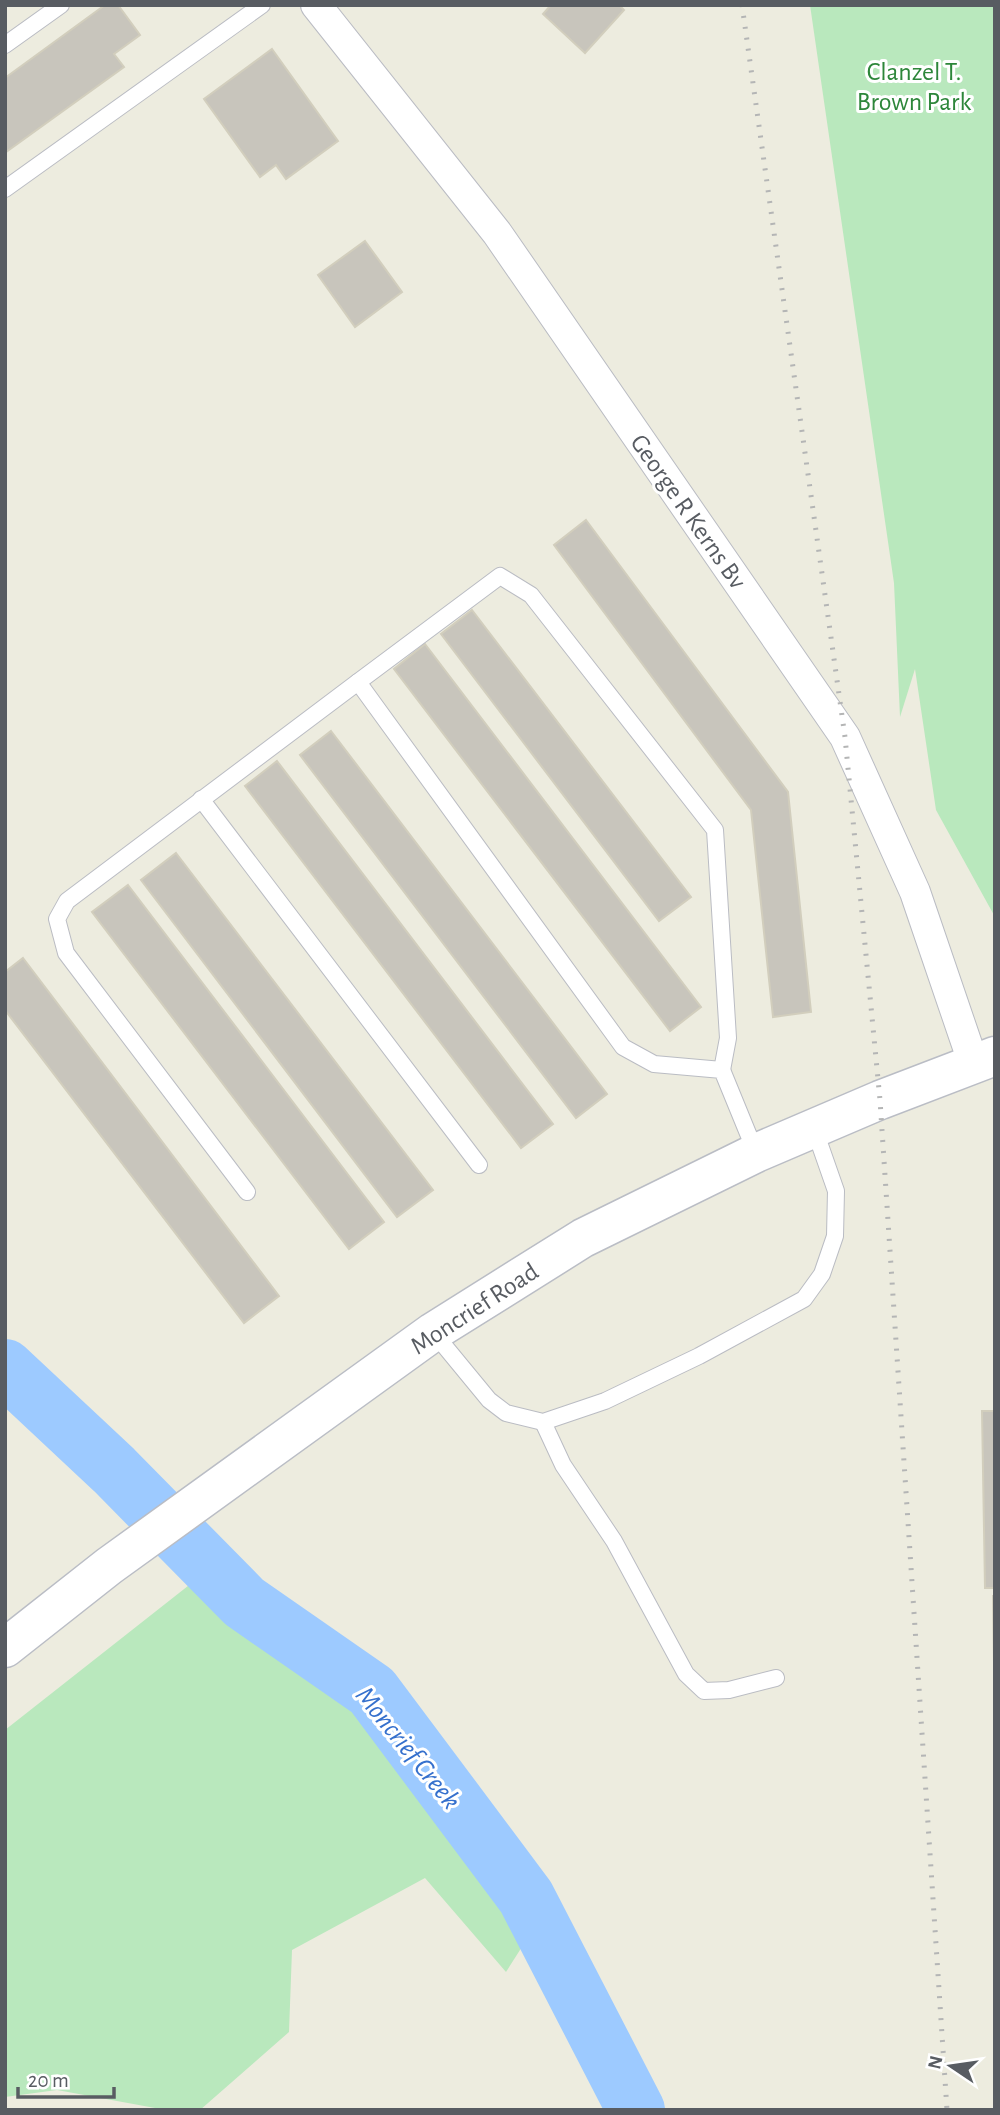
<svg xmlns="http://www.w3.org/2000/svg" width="1000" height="2115" font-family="'Alegreya Sans',sans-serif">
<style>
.green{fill:#b9e8bd}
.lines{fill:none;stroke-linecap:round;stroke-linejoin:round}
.river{stroke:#9dcaff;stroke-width:58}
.building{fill:#c8c5bc;stroke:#d2cebd;stroke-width:2}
.lane-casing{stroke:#babcc3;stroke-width:18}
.street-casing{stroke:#babcc3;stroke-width:32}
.secondary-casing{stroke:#babdc5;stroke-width:41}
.lane{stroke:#fff;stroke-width:16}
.street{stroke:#fff;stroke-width:30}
.secondary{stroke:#fff;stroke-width:38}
.rail{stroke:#b4b5b5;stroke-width:5;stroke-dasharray:2 9;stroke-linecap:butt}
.labels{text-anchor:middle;stroke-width:6;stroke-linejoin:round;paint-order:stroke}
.park-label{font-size:26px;fill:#2d863a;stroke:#fff}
.street-label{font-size:26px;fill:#585c62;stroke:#fff}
.water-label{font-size:28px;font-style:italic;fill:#3570cd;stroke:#fff}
</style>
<rect width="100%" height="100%" fill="#edecdf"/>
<g class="green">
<path d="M810 5H995V917L936 810 915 669 900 717 894 583Z"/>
<path d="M193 1582 359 1710 527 1939 506 1972 425 1878 292 1950 289 2032 200 2110H166L57 2090 5 2097V1730Z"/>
</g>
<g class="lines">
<path class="river" d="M5 1368 114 1470 244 1602 372 1691 526 1897 636 2110"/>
</g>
<g class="building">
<path d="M105 5H118L140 35 114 54 124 67 6 152 5 78Z"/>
<path d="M551 5H619L624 10 585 53 543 14Z"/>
<path d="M272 49 338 141 286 179 276 165 260 177 204 99Z"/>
<path d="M365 241 402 292 355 327 318 275Z"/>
<path d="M586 520 788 792 811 1012 773 1017 751 810 554 545Z"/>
<path d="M472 610 691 897 659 921 441 634Z"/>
<path d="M425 644 701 1007 670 1031 394 669Z"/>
<path d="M331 731 607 1094 576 1118 300 755Z"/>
<path d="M277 761 553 1124 521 1148 245 786Z"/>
<path d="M176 853 433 1190 397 1217 141 880Z"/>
<path d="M128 885 384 1222 349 1249 92 912Z"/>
<path d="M23 958 279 1296 244 1323 5 1010V972Z"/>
<path d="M982 1411H995V1588H985Z"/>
<path d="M993 1596H995V1729Z"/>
</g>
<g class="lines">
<defs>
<g id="lane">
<path d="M5 45 61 5"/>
<path d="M5 189 262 5"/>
<path d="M358 682 500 576 531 595 715 830 728 1038 722 1070"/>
<path d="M201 799 479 1165"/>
<path d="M247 1192 66 953 57 919 67 901 358 682 623 1047 654 1064 722 1070 756 1153"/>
<path d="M433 1332 489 1400 506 1413 543 1422 605 1401 699 1356 804 1299 822 1274 835 1236 836 1191 814 1128"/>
<path d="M543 1422 563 1465 614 1541 686 1674 704 1691 729 1690 776 1678"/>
</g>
<path id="street" d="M316 5 497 233 845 737 915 892 974 1065"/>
<path id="secondary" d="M5 1648 109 1566 433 1332 583 1238 756 1153 880 1100 995 1056"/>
</defs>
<use href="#lane" class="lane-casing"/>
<use href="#street" class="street-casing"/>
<use href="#secondary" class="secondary-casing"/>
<use href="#lane" class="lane"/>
<use href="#street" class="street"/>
<use href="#secondary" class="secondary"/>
<path class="rail" d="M742 5 845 737 880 1100 947 2110"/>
</g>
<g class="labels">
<g class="park-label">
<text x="914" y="80">Clanzel T.<tspan x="914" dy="30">Brown Park</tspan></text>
</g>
<g class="street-label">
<text transform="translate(689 511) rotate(55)" y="9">George R Kerns Bv</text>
<text transform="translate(474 1308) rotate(-33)" y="9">Moncrief Road</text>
</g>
<g class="water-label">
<text transform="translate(409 1747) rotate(51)" y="10">Moncrief Creek</text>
</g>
</g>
<rect width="1000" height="2115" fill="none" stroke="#585c62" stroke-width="14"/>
<g transform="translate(951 2066) rotate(283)" stroke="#ffffff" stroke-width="5" paint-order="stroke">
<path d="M0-5L12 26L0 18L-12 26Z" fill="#585c62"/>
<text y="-10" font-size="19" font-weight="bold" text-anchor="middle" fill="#585c62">N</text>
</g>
<path d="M18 2087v10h96v-10" fill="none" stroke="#585c62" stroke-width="3.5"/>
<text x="28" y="2087" font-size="21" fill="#585c62" stroke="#ffffff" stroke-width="5" paint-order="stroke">20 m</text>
</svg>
